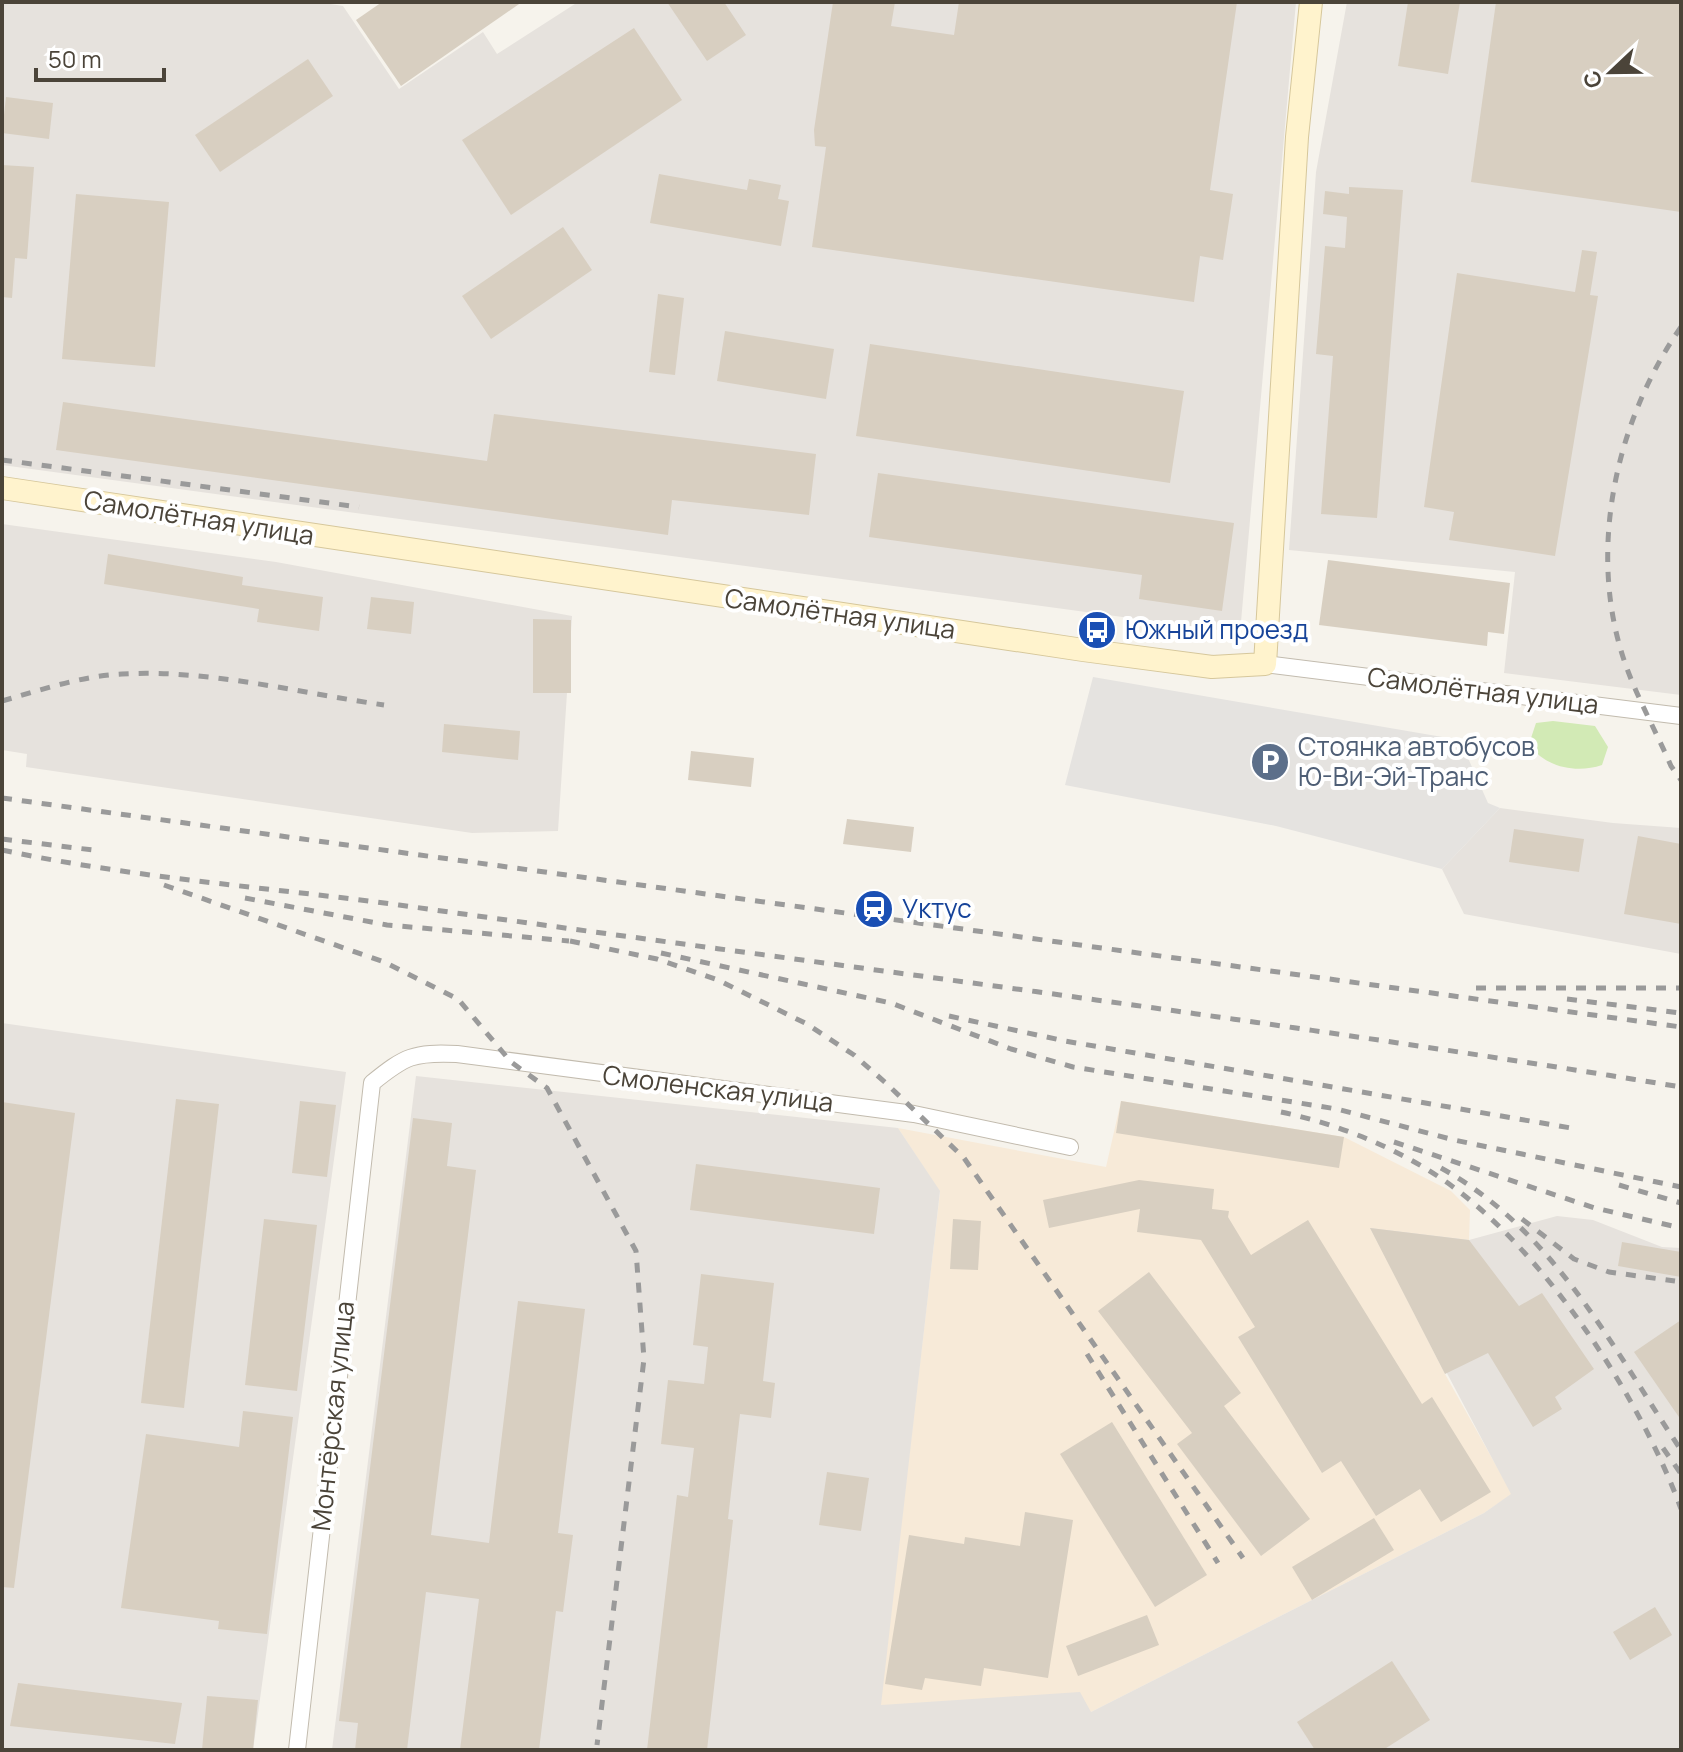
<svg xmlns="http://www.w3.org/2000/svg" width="1683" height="1752" font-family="Manrope,sans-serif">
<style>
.commercial{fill:#f7ead8}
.industrial{fill:#e6e2dd}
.green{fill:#d2eab5}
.parking{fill:#e5e3e0}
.building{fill:#d8cfc1}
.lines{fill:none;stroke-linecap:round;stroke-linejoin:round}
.minor-casing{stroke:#c2bbae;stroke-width:18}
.secondary-casing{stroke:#d6c79b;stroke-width:24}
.minor{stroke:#fff;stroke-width:16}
.secondary{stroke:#fff3cd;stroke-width:22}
.rail{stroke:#9a9a9a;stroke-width:5;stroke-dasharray:10 10;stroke-linecap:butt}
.labels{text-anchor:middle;stroke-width:8;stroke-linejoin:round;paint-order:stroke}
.street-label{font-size:26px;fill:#4b4439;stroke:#fff}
.transit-label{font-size:26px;fill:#164399;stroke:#fff;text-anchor:start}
.service-label{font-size:26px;fill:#4e5e75;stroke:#fff;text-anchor:start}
</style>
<rect width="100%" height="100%" fill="#f6f3ec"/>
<path class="commercial" d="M1121 1101 1344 1137 1451 1191 1470 1210 1469 1240 1371 1229 1445 1374 1512 1494 1484 1513 1091 1712 880 1705 940 1192 898 1128 1106 1167Z"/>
<g class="industrial">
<path d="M2 2H318L343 6 399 89 483 32 497 54 578 2H1296L1240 633 2 465Z"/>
<path d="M1347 2H1681V695L1504 673 1515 572 1289 550 1316 172Z"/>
<path d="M2 524 276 562 572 616 558 831 472 833 26 767 27 754 2 750Z"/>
<path d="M1500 808 1613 823 1681 828V954L1464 914 1442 869Z"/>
<path d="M2 1023 346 1072 253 1750H2Z"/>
<path d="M416 1076 898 1128 940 1191 881 1705 1080 1692 1091 1712 1484 1513 1511 1494 1370 1228 1469 1240 1557 1216 1593 1220 1662 1247 1681 1248V1750H332Z"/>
</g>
<path class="green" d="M1553 721 1595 726 1608 747 1602 765C1576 774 1544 767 1529 744L1536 723Z"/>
<path class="parking" d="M1093 677 1460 740 1488 803 1500 808 1442 869 1276 826 1065 785Z"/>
<g class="building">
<path d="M382 2H522L401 86 356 20Z"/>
<path d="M667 2H724L746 35 707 61Z"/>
<path d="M833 2H895L891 26 954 35 959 2H1237L1210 190 1233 194 1223 260 1200 256 1194 302 812 247 826 147 815 146 814 130Z"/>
<path d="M1408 2H1460L1448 74 1398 66Z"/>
<path d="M1496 2H1681V212L1471 182Z"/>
<path d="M634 28 682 100 511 215 462 140Z"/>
<path d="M308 59 333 96 220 172 195 135Z"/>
<path d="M6 97 53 103 49 139 2 133Z"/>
<path d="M2 165 34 167 27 259 15 258 12 298 2 297Z"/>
<path d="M659 174 747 190 749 179 781 185 778 199 789 201 781 246 650 223Z"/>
<path d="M1349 187 1403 190 1377 518 1321 514 1333 356 1316 354 1325 246 1345 248 1347 217 1323 214 1325 191 1349 194Z"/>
<path d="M76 194 169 202 155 367 62 359Z"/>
<path d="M563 227 592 270 491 339 462 296Z"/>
<path d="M1582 250 1597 252 1590 295 1598 296 1555 556 1449 540 1454 512 1424 507 1457 273 1575 292Z"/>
<path d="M658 294 684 298 675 375 649 372Z"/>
<path d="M725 331 834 349 826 399 717 381Z"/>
<path d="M870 344 1184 391 1170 483 856 436Z"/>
<path d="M63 402 487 461 494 414 816 454 809 515 672 500 668 535 56 450Z"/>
<path d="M878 473 1234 523 1222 611 1139 599 1142 575 869 537Z"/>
<path d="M108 554 243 577 242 585 323 597 319 631 257 622 259 609 104 584Z"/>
<path d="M1328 560 1510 583 1504 634 1488 632 1487 646 1319 625Z"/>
<path d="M371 597 414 602 411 634 367 629Z"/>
<path d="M533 619 571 620V693H533Z"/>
<path d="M444 724 520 731 518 760 442 752Z"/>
<path d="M691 751 754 758 751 787 688 780Z"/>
<path d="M847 819 914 827 911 852 843 844Z"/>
<path d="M1514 829 1584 839 1579 872 1509 862Z"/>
<path d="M1638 836 1681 844V924L1624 914Z"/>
<path d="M176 1099 219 1104 184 1408 141 1403Z"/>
<path d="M300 1101 336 1105 327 1177 292 1173Z"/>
<path d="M1121 1101 1344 1137 1339 1168 1116 1133Z"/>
<path d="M2 1102 75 1113 14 1588 2 1587Z"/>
<path d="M413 1118 452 1123 447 1166 476 1170 431 1535 489 1543 518 1301 585 1309 558 1533 573 1535 563 1612 556 1611 539 1750H460L479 1599 426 1592 407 1750H355L358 1723 339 1721Z"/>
<path d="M696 1164 880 1188 874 1234 690 1210Z"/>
<path d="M1139 1180 1214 1189 1212 1209 1229 1211 1228 1217 1251 1255 1308 1220 1422 1404 1432 1397 1491 1492 1441 1522 1420 1489 1376 1516 1341 1461 1322 1473 1238 1337 1255 1327 1201 1240 1137 1232 1140 1209 1049 1228 1043 1200Z"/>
<path d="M264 1219 317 1225 297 1391 245 1385Z"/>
<path d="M953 1219 981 1221 978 1270 950 1269Z"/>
<path d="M1370 1228 1469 1240 1519 1306 1542 1293 1594 1369 1555 1397 1562 1409 1533 1427 1488 1353 1445 1374Z"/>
<path d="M1622 1242 1681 1252V1277L1618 1266Z"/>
<path d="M1149 1272 1241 1393 1224 1406 1310 1519 1261 1556 1177 1444 1192 1433 1098 1311Z"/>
<path d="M701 1274 774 1283 763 1381 775 1383 771 1418 740 1414 728 1519 733 1520 707 1750H647L677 1495 688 1497 694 1448 661 1444 668 1380 704 1384 708 1347 693 1345Z"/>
<path d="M1681 1320V1420L1634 1352Z"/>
<path d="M243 1411 293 1417 267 1634 218 1629 219 1621 121 1608 146 1434 239 1447Z"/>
<path d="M1112 1422 1207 1575 1155 1607 1060 1454Z"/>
<path d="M827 1472 869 1478 861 1531 819 1525Z"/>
<path d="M1025 1512 1073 1520 1048 1678 984 1668 981 1686 925 1678 922 1690 885 1684 909 1535 964 1544 965 1537 1020 1546Z"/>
<path d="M1374 1518 1394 1550 1312 1600 1292 1567Z"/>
<path d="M1655 1607 1672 1635 1630 1660 1613 1632Z"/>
<path d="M1147 1615 1159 1645 1078 1676 1066 1646Z"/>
<path d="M1392 1661 1430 1720 1383 1750H1315L1297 1722Z"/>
<path d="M18 1683 182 1703 175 1744 10 1726Z"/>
<path d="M207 1696 258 1700 253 1750H202Z"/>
</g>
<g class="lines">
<defs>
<g id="minor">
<path d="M1265 664 1681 716"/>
<path d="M297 1750 372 1083C405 1056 414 1052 457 1054L914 1114 1070 1147"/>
</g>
<path id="secondary" d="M2 488 1083 650 1212 667 1265 664 1297 137 1311 2"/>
</defs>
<use href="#minor" class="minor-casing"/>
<use href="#secondary" class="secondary-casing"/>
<use href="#minor" class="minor"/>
<use href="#secondary" class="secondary"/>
<g class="rail">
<path d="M1681 327C1616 420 1587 550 1624 660 1636 696 1656 731 1671 766L1681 780"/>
<path d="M2 460 359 507"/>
<path d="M2 701C41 690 81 676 122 674 208 669 300 693 384 705"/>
<path d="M2 798 1681 1027"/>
<path d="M2 839 101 851"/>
<path d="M2 850C133 878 266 887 399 905 826 965 1255 1017 1681 1087"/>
<path d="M164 885 384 962 458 999 511 1062 547 1088 636 1251 644 1359 597 1745"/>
<path d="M245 898 387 925 569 941"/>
<path d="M570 941 657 959 718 980 807 1024 854 1055 887 1084 964 1158 1243 1558"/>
<path d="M661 953 891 1003 1011 1049 1073 1067 1337 1109 1454 1140 1681 1187"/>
<path d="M1476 988H1681"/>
<path d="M1567 999 1681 1013"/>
<path d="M949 1016 1065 1041 1571 1128"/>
<path d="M1281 1112C1337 1124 1393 1146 1442 1179 1542 1247 1640 1396 1681 1509"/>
<path d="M1394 1142 1595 1208 1681 1228"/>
<path d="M1441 1168C1555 1231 1611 1346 1681 1450"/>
<path d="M1619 1185 1681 1203"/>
<path d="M1522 1219 1574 1259 1609 1272 1675 1281"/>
<path d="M1087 1354 1218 1563"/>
<path d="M1663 1448 1681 1474"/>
</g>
</g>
<defs>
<symbol id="bus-disc" viewBox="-11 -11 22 22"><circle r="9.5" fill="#1a4fb4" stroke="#fff"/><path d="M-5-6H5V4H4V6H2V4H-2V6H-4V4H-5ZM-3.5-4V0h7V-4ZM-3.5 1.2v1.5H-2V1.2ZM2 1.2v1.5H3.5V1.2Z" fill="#fff"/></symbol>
<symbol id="parking-disc" viewBox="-11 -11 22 22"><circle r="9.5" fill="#5c6f8a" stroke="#fff"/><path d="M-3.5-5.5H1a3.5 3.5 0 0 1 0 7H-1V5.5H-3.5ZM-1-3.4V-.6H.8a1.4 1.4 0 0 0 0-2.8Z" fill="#fff"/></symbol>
<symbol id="station-disc" viewBox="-11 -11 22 22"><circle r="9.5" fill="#1a4fb4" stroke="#fff"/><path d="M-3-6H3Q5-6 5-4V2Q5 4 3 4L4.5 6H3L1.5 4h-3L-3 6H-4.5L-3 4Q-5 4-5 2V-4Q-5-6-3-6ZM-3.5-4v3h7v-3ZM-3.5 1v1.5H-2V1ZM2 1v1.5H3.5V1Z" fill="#fff"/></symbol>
</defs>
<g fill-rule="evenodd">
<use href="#bus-disc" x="1075" y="608" width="44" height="44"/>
<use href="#parking-disc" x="1248" y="740" width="44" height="44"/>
<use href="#station-disc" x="852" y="887" width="44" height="44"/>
</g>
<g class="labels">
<g class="street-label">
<text transform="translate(199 518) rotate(9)" y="9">Самолётная улица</text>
<text transform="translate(840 614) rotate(8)" y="9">Самолётная улица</text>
<text transform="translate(1483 691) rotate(7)" y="9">Самолётная улица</text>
<text transform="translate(718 1089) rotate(7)" y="9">Смоленская улица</text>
<text transform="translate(333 1416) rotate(-84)" y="9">Монтёрская улица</text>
</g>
<g class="transit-label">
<text x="1125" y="639">Южный проезд</text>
<text x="902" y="918">Уктус</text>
</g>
<g class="service-label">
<text x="1298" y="756">Стоянка автобусов<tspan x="1298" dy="30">Ю-Ви-Эй-Транс</tspan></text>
</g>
</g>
<rect width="1683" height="1752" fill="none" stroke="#4b4439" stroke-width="8"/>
<g transform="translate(1611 72) rotate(248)" stroke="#ffffff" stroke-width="6" paint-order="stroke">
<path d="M0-6L14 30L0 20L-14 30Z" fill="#4b4439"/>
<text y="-12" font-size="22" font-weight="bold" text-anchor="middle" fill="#4b4439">С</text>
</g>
<path d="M36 68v12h128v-12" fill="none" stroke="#4b4439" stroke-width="4"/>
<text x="48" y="68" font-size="24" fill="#4b4439" stroke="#ffffff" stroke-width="6" paint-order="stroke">50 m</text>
</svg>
